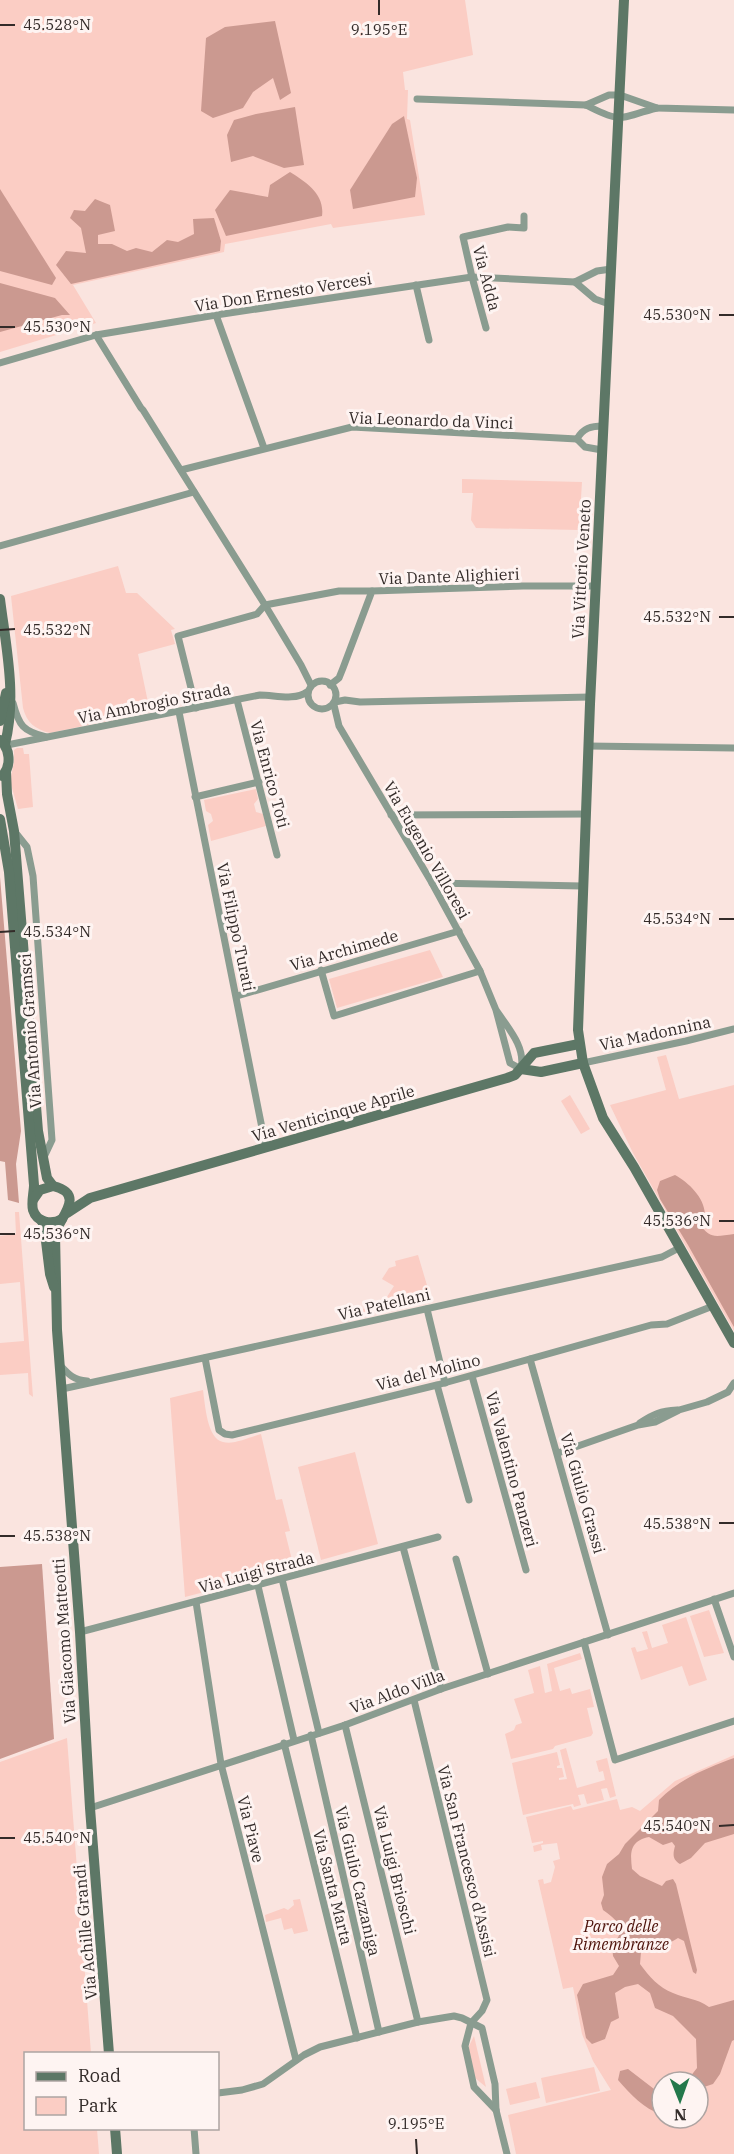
<svg xmlns="http://www.w3.org/2000/svg" width="734" height="2154" font-family="'IBM Plex Serif',serif">
<style>
.green{fill:#fbcdc4;fill-rule:evenodd}
.forest{fill:#cb9990}
.lines{fill:none;stroke-linecap:round;stroke-linejoin:round}
.street{stroke:#8a9c90;stroke-width:7}
.secondary{stroke:#5d7766;stroke-width:10}
.ticks{fill:none;stroke:#332b29;stroke-width:2}
.labels{text-anchor:middle;stroke-width:6;stroke-linejoin:round;paint-order:stroke}
.street-label{font-size:16px;fill:#332b29;stroke:#fef4f2}
.park-label{font-size:16px;font-style:italic;fill:#4d120a;stroke:#fef4f2}
.ticks-label{font-size:15px;text-anchor:middle;fill:#332b29;stroke:#fef4f2;stroke-width:6;stroke-linejoin:round;paint-order:stroke}
</style>
<rect width="100%" height="100%" fill="#fae4df"/>
<g class="green">
<path d="M0 0H465L473 55 403 72 405 90H408L407 119 410 120 425 215 333 228 331 224 225 244 224 252 73 285 96 323 0 352Z"/>
<path d="M462 479 582 482 579 530 476 528 471 520 473 493H462Z"/>
<path d="M118 566 126 593H137L175 629 171 630 175 644 138 654 150 712 50 733C35 729 27 723 23 708L11 596Z"/>
<path d="M17 748H23L24 754H29L33 807 18 809 10 781 14 762V750Z"/>
<path d="M256 789 258 799 254 804 256 812 263 814 266 826 211 841 208 825 213 821 211 814 206 811 204 800Z"/>
<path d="M430 950 443 977 337 1008 329 979Z"/>
<path d="M666 1055 679 1099 734 1085V1331L633 1153 610 1105 666 1090 657 1057Z"/>
<path d="M570 1095 590 1129 581 1134 561 1101Z"/>
<path d="M15 1212H19L33 1397 29 1394 28 1373 0 1375V1343L24 1341 20 1282 0 1284V1236L16 1234Z"/>
<path d="M418 1255 429 1292 385 1300 394 1286 382 1279 389 1268 396 1266 395 1261Z"/>
<path d="M394 1302 395 1308 360 1316 358 1310Z"/>
<path d="M203 1390C205 1404 207 1439 223 1442 234 1445 250 1437 261 1434L276 1500 282 1499 290 1531 285 1532 294 1568 248 1580 247 1576 212 1586V1590L185 1597 170 1398Z"/>
<path d="M355 1452 378 1544 321 1560 298 1467Z"/>
<path d="M709 1610 724 1653 704 1657 690 1616Z"/>
<path d="M686 1617 707 1680 689 1686 682 1666 641 1680 631 1648 635 1647 637 1652 648 1649 642 1632 647 1631 652 1648 668 1643 662 1625Z"/>
<path d="M580 1653 582 1659 554 1668 560 1691 570 1688 572 1694 590 1689 594 1707 587 1708 593 1733 591 1736 555 1746 553 1749 511 1759 505 1734 514 1730 516 1725 522 1723 514 1699 534 1693 528 1670 540 1666 545 1693 552 1691 547 1664Z"/>
<path d="M67 1738 91 2053 26 2054V2128L97 2129 99 2154H0V1762Z"/>
<path d="M566 1748 577 1788 605 1780 603 1771 599 1772 596 1761 607 1758 616 1796 610 1798 607 1788 601 1789 604 1800 587 1804 584 1794 578 1795 581 1805 574 1807 573 1804 523 1815 512 1763 557 1752 560 1765 557 1766V1768H562L564 1777 559 1778V1780L567 1779 560 1750Z"/>
<path d="M734 1755V2154H516L508 2115 611 2090 593 2061 582 2034 573 1987 563 1989 538 1880 543 1879 544 1884 551 1882 555 1867 553 1861 560 1859 557 1843 541 1845 542 1850 534 1852 533 1846 543 1843V1841L532 1843 526 1817 571 1806 573 1810 617 1799 620 1810 632 1807 640 1811 675 1781ZM662 2082H698V2118H662Z"/>
<path d="M300 1899 308 1931 294 1934 292 1928 284 1930 281 1918 266 1922 265 1915 284 1908 288 1910 294 1905 293 1900Z"/>
<path d="M474 2036 486 2087 475 2078 468 2048Z"/>
<path d="M594 2067 600 2091 546 2103 541 2078Z"/>
<path d="M536 2082 540 2098 510 2105 506 2089Z"/>
</g>
<g class="forest">
<path d="M275 21 291 93 280 100 273 78 253 92 243 108 213 118 201 111 206 38 225 27Z"/>
<path d="M295 107 304 165 284 168 253 156 231 162 227 135 234 120 256 114Z"/>
<path d="M404 116 417 178 415 197 353 209 350 190 392 124Z"/>
<path d="M290 172C306 182 325 194 322 216L226 236 215 210 230 190 268 197 270 185Z"/>
<path d="M0 189 56 278 52 285 0 271Z"/>
<path d="M95 199 110 205 115 231 98 235V244H112L127 251 136 248 152 252 167 240 178 242 194 234 193 219 214 218 221 241 220 251 71 284 56 265 66 251 86 253 81 228 70 218 74 210 85 211Z"/>
<path d="M0 283 55 298 70 315H62L0 332Z"/>
<path d="M0 877 21 1131 16 1164 19 1203 8 1200 5 1162 0 1161Z"/>
<path d="M675 1175C689 1183 704 1197 705 1214L700 1217 699 1223C710 1240 716 1236 734 1234V1327L688 1245 660 1199 657 1190 660 1181Z"/>
<path d="M42 1564 54 1739 0 1759V1567Z"/>
<path d="M734 1758V1834L705 1843 691 1858 680 1864C672 1859 673 1854 675 1846L672 1842 663 1845 649 1837C630 1841 630 1852 632 1869L640 1876 662 1886 666 1881 673 1879 676 1884 697 1970 696 1974 693 1972 684 1941 678 1938C667 1945 660 1947 648 1946L641 1952 640 1964C649 1976 659 1988 673 1993 687 1999 696 1998 709 2007L734 2000V2040L732 2041 720 2074 713 2084 698 2089V2082H686L697 2068 696 2039 673 2016 655 2008 650 1993 638 1984 625 1987 615 1993 619 2018 611 2022 605 2039 592 2044 586 2038 577 1995 583 1984 613 1975 619 1966 613 1956 612 1945C628 1929 618 1921 603 1910L601 1903 604 1895 602 1877 607 1864 619 1854 625 1844 658 1811 659 1800C679 1779 707 1768 734 1758Z"/>
<path d="M628 2069 654 2089 662 2090V2115C643 2108 631 2095 618 2080L620 2071Z"/>
</g>
<g class="lines">
<g class="street">
<path d="M417 99 586 105C624 125 620 117 657 108"/>
<path d="M586 105 609 95H620L657 108 734 110"/>
<path d="M575 282 595 299 609 304"/>
<path d="M416 285 429 340"/>
<path d="M216 315 264 448"/>
<path d="M486 328 472 277 463 237 508 227 524 228V216"/>
<path d="M96 335 141 408"/>
<path d="M0 363 96 335 216 315 472 277 575 282 597 271 611 269"/>
<path d="M143 410 265 605 301 665 311 685"/>
<path d="M577 439C583 428 591 426 603 426"/>
<path d="M577 439 585 447 602 450"/>
<path d="M181 470 352 427 577 439"/>
<path d="M0 546 194 492"/>
<path d="M265 605 339 591H372"/>
<circle cx="322" cy="695" r="14"/>
<path d="M330 685 339 678 343 668 372 591 523 586H596"/>
<path d="M237 700 277 855"/>
<path d="M335 702 345 700 360 702 590 697"/>
<path d="M13 703C19 726 23 731 46 737"/>
<path d="M334 705 339 726 432 883 480 971 496 1010 510 1063 521 1069C526 1047 508 1028 496 1010"/>
<path d="M196 708 178 636 257 614 265 605"/>
<path d="M179 712 266 1148"/>
<path d="M7 745 260 695C275 695 294 701 307 692"/>
<path d="M588 746 734 748"/>
<path d="M195 797 259 782"/>
<path d="M391 815 585 814"/>
<path d="M15 832 27 847 33 876 52 1140 44 1157"/>
<path d="M432 883 582 886"/>
<path d="M321 970 334 1016 480 971"/>
<path d="M237 996 459 931"/>
<path d="M583 1063 686 1041 734 1029"/>
<path d="M427 1309 445 1383"/>
<path d="M205 1358 219 1430 225 1434 232 1435 437 1385 651 1325 667 1324 713 1306"/>
<path d="M530 1359 608 1635"/>
<path d="M60 1365C69 1375 74 1380 87 1381"/>
<path d="M472 1376 526 1570"/>
<path d="M437 1385 469 1500"/>
<path d="M62 1389 662 1257 679 1248"/>
<path d="M640 1423C653 1414 661 1411 677 1410"/>
<path d="M558 1453 638 1425 655 1422 679 1410 707 1402 728 1392 734 1383"/>
<path d="M403 1547 441 1689"/>
<path d="M456 1559 488 1674"/>
<path d="M282 1579 319 1733"/>
<path d="M258 1586 294 1740"/>
<path d="M714 1599 734 1657"/>
<path d="M196 1602 221 1764 296 2060"/>
<path d="M80 1632 438 1537"/>
<path d="M584 1642 615 1760 734 1721"/>
<path d="M414 1700 487 2000 482 2011 471 2023 465 2046 474 2087 496 2110"/>
<path d="M345 1725 418 2022"/>
<path d="M311 1735 379 2032"/>
<path d="M284 1743 357 2038"/>
<path d="M90 1808 345 1725 441 1689 734 1593"/>
<path d="M218 2093 242 2090 263 2084 304 2055 320 2047 418 2022 454 2016 462 2018 482 2028 495 2084 496 2110 507 2154"/>
<path d="M194 2128 196 2154"/>
</g>
<g class="secondary">
<path d="M624 0 590 704 578 1030 583 1063 603 1118 634 1167 734 1343"/>
<path d="M0 599C6 647 17 696 5 744"/>
<path d="M0 721 6 693"/>
<path d="M0 740C10 748 12 766 2 776"/>
<path d="M6 772 7 794 14 831 38 1131 47 1178 53 1186"/>
<path d="M0 819 9 872 34 1185C34 1192 31 1202 33 1210 37 1223 52 1225 62 1219"/>
<path d="M521 1069 541 1072 583 1063"/>
<path d="M33 1200 40 1190 53 1186C87 1194 59 1218 55 1234L57 1330 80 1632 90 1808 109 2054"/>
<path d="M67 1213 90 1198 507 1078 515 1075 534 1053 579 1044"/>
<path d="M41 1220 44 1225 50 1274 54 1287"/>
<path d="M115 2128 117 2154"/>
</g>
</g>
<path class="ticks" d="M379 0V15M0 25H15M719 315H734M0 327H15M719 617H734M0 630 15 629M719 919H734M0 932 15 931M719 1221H734M0 1234H15M719 1523H734M0 1536H15M719 1826 734 1825M0 1838H15M416 2139 417 2154"/>
<g class="labels">
<g class="street-label">
<text transform="translate(487 278) rotate(75)" y="6">Via Adda</text>
<text transform="translate(283 292) rotate(-9)" y="6">Via Don Ernesto Vercesi</text>
<text transform="translate(431 420) rotate(2)" y="6">Via Leonardo da Vinci</text>
<text transform="translate(581 569) rotate(-87)" y="6">Via Vittorio Veneto</text>
<text transform="translate(449 576) rotate(-2)" y="6">Via Dante Alighieri</text>
<text transform="translate(154 703) rotate(-11)" y="6">Via Ambrogio Strada</text>
<text transform="translate(270 774) rotate(75)" y="6">Via Enrico Toti</text>
<text transform="translate(427 850) rotate(60)" y="6">Via Eugenio Villoresi</text>
<text transform="translate(236 927) rotate(78)" y="6">Via Filippo Turati</text>
<text transform="translate(344 950) rotate(-16)" y="6">Via Archimede</text>
<text transform="translate(30 1031) rotate(-94)" y="6">Via Antonio Gramsci</text>
<text transform="translate(655 1033) rotate(-12)" y="6">Via Madonnina</text>
<text transform="translate(333 1113) rotate(-16)" y="6">Via Venticinque Aprile</text>
<text transform="translate(384 1304) rotate(-13)" y="6">Via Patellani</text>
<text transform="translate(428 1372) rotate(-14)" y="6">Via del Molino</text>
<text transform="translate(512 1469) rotate(75)" y="6">Via Valentino Panzeri</text>
<text transform="translate(583 1493) rotate(74)" y="6">Via Giulio Grassi</text>
<text transform="translate(256 1572) rotate(-15)" y="6">Via Luigi Strada</text>
<text transform="translate(64 1641) rotate(-94)" y="6">Via Giacomo Matteotti</text>
<text transform="translate(397 1691) rotate(-20)" y="6">Via Aldo Villa</text>
<text transform="translate(251 1829) rotate(76)" y="6">Via Piave</text>
<text transform="translate(467 1861) rotate(76)" y="6">Via San Francesco d'Assisi</text>
<text transform="translate(395 1870) rotate(76)" y="6">Via Luigi Brioschi</text>
<text transform="translate(358 1881) rotate(77)" y="6">Via Giulio Cazzaniga</text>
<text transform="translate(333 1887) rotate(76)" y="6">Via Santa Marta</text>
<text transform="translate(85 1932) rotate(-95)" y="6">Via Achille Grandi</text>
</g>
<g class="park-label">
<text x="621" y="1932">Parco delle<tspan x="621" dy="18">Rimembranze</tspan></text>
</g>
</g>
<g class="ticks-label">
<text x="57" y="30">45.528°N</text>
<text x="379" y="35">9.195°E</text>
<text x="677" y="320">45.530°N</text>
<text x="57" y="332">45.530°N</text>
<text x="677" y="622">45.532°N</text>
<text x="57" y="635">45.532°N</text>
<text x="677" y="924">45.534°N</text>
<text x="57" y="937">45.534°N</text>
<text x="677" y="1226">45.536°N</text>
<text x="57" y="1239">45.536°N</text>
<text x="677" y="1529">45.538°N</text>
<text x="57" y="1541">45.538°N</text>
<text x="677" y="1831">45.540°N</text>
<text x="57" y="1843">45.540°N</text>
<text x="416" y="2129">9.195°E</text>
</g>
<rect x="24" y="2052" width="195" height="78" fill="#fef4f2" stroke="#ada4a2" stroke-width="1.5"/>
<rect x="36" y="2072" width="30" height="9" fill="#5d7766" stroke="#ada4a2" stroke-width="1.5"/>
<text x="78" y="2082" font-size="18" fill="#332b29">Road</text>
<rect x="36" y="2097" width="30" height="18" fill="#fbcdc4" stroke="#ada4a2" stroke-width="1.5"/>
<text x="78" y="2112" font-size="18" fill="#332b29">Park</text>
<g transform="translate(680 2100) rotate(179)"><circle r="28" fill="#fef4f2" stroke="#ada4a2" stroke-width="1.5"/>
<path d="M0-4.5L10 22L0 15L-10 22Z" fill="#23784b"/>
<text y="-9" font-size="16" font-weight="bold" text-anchor="middle" fill="#332b29">N</text>
</g>
</svg>
